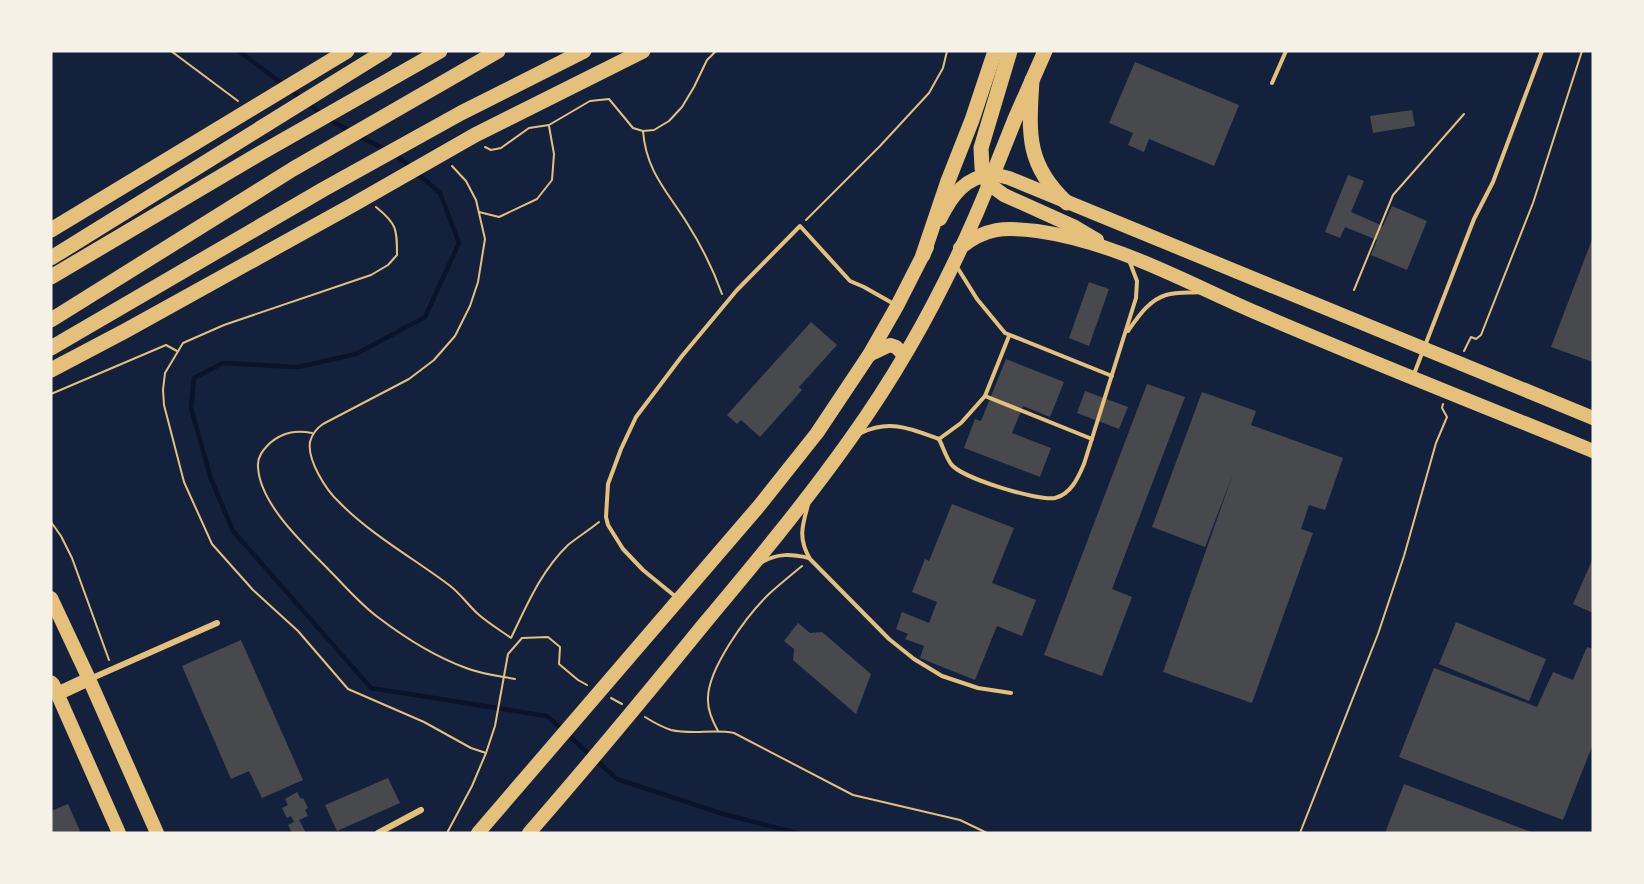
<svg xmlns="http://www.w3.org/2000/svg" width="1644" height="884" font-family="'Archivo Narrow',sans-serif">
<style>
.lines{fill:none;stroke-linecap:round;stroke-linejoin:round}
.stream{stroke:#0b132b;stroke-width:4.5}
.building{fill:#48494c}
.path{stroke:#e5c07b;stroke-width:2}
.service{stroke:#e5c07b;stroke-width:4}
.minor{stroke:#e5c07b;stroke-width:6}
.primary{stroke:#e5c07b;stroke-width:14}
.trunk{stroke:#e5c07b;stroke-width:14}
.motorway{stroke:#e5c07b;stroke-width:15}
</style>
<rect width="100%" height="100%" fill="#14213d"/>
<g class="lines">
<g class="stream">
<path d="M239 51 331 121 352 132"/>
<path d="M359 136 386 150"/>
<path d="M394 154 411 167"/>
<path d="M417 173 440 193 459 243 425 317 356 354 298 367 223 363 194 378 191 408 211 479 233 531 371 688 547 716 617 779 723 814 797 833"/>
</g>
</g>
<g class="building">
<path d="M1135 62 1239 105 1214 166 1149 139 1144 152 1128 145 1133 133 1109 123Z"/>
<path d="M1412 110 1415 126 1373 133 1370 116Z"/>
<path d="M1348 175 1364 181 1351 212 1383 226 1392 206 1427 221 1407 270 1371 255 1377 240 1345 227 1340 238 1325 232Z"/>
<path d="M1593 237V362L1551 347Z"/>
<path d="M1089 282 1109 289 1089 346 1069 338Z"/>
<path d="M811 322 837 345 799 387 802 390 760 437 741 420 737 424 727 415Z"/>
<path d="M1006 359 1064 382 1050 417 1023 406 1012 433 1051 448 1040 477 964 448 975 419 981 421Z"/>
<path d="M1147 384 1185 397 1112 589 1132 597 1102 676 1044 655Z"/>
<path d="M1085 391 1128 407 1119 429 1077 413Z"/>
<path d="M1202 392 1256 411 1251 425 1343 458 1325 510 1309 505 1301 529 1313 533 1252 703 1163 672 1233 474 1205 547 1152 527Z"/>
<path d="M952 504 1014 528 992 583 1036 600 1022 636 997 626 975 680 920 658 924 646 905 639 908 634 896 629 902 612 929 623 937 602 912 592 925 559 929 561Z"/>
<path d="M1593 558V613L1573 604Z"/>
<path d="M1456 622 1546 659 1529 701 1439 664Z"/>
<path d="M798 623 810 633 822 632 871 674 856 714 793 660 794 649 784 641Z"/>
<path d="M241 640 303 780 262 798 249 771 231 779 182 666Z"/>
<path d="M1587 647 1593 649V744L1563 820 1399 757 1434 668 1537 707 1553 672 1573 680Z"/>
<path d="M388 778 400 803 337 831 325 805Z"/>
<path d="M1404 784 1534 833H1385Z"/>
<path d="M297 792 301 799 303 798 308 808 305 810 308 816 299 820 306 833H292L288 825 294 822 291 816 287 818 282 808 288 805 285 799Z"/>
<path d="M68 804 80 831 76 833H51V811Z"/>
</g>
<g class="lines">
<g class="path">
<path d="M171 51 238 101"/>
<path d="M643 131C646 171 667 191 687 223 701 245 713 269 722 294"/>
<path d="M485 147 491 150 501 148 529 128 549 125 590 101 609 99 633 128 643 131 654 130 669 121 682 107 694 87 707 60 716 51"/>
<path d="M452 166 466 181 476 200 485 239 478 282 470 306 455 336 434 360 409 379 323 424C317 428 312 434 310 442 307 460 326 490 339 502 370 534 413 558 449 585 460 593 468 605 478 614 488 623 500 630 511 638 527 605 541 571 568 545 578 537 589 530 599 522"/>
<path d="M376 207C397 224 397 229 397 255L388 265 371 275 224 325 183 343 165 373 163 390 164 405 184 482 212 544 253 590 298 631 348 689 424 722 471 748 486 753 495 726 508 654 522 638 548 637 560 647 559 664 578 680 587 685"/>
<path d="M479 212 499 217 537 199 552 180 554 154 549 126"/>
<path d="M806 220 880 146 929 93 943 68 947 51"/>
<path d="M1354 290 1393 195 1464 114"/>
<path d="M1464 351 1471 337 1476 339 1481 335 1533 203 1582 51"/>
<path d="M51 394 166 345 177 351"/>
<path d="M312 433C296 430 283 432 270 443 263 450 257 457 258 467 260 505 305 545 329 570 345 586 361 605 379 618 404 637 436 657 466 668 481 674 499 676 515 679"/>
<path d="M51 522 61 536 72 558 109 660"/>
<path d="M611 698 622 704"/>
<path d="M645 717C653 722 662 727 671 730 692 735 713 729 734 733L853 795 960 820 987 833"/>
<path d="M718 731C713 722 708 712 708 701 706 670 748 614 770 593 780 584 791 575 802 566"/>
<path d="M447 833 472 786 486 753"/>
<path d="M1300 833 1378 634 1404 556 1436 443 1447 417 1442 408 1443 404"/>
</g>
<g class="service">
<path d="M1272 83 1286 51"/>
<path d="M957 267 977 299 1005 333 1112 376"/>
<path d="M1128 331C1138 317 1149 300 1166 295 1177 292 1190 293 1201 292"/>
<path d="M1414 374 1474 219 1493 182 1542 51"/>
<path d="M985 396 1092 439"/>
<path d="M861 433C890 419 911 429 939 439 943 447 946 457 951 464 961 478 1037 501 1055 498 1071 494 1078 478 1084 464L1136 298 1137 281 1129 260"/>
<path d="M939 439 961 423 985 396 1009 336"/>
<path d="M808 505C802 526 798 539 810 559L889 639 914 659 942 676 978 688 1011 693"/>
<path d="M762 562C778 553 791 554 809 558"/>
<path d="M676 597 643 570 623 549 608 525 606 517 608 484 621 449 636 417 682 356 737 290 800 226 850 281 864 287 894 304"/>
</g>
<g class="minor">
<path d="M90 679 217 623"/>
<path d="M378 833 421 810"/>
</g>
<g class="primary">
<path d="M993 174 1009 178 1593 418"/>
<path d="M989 184 1004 195 1075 227 1097 240"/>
<path d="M960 248C986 227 1005 227 1037 231 1116 242 1185 282 1257 313 1368 361 1481 405 1593 451"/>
<path d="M51 598 89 679 157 833"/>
<path d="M53 684 119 833"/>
<path d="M57 694 89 679"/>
</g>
<g class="trunk">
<path d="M869 355 890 345 896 347 904 355"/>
<path d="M478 833 759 506 817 433 869 355 897 306 927 247"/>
<path d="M529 833C589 764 647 694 704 624 755 563 805 503 851 438 909 357 956 267 993 174 965 177 952 195 940 219"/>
</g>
<g class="motorway">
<path d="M1032 80C1029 132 1025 164 1067 203"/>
<path d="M993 174 1015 119 1045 51"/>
<path d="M989 184 984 177 982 168 981 148 1010 51"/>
<path d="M51 230 347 51"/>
<path d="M923 255 948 181 972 120 995 51"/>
<path d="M51 258 385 51"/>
<path d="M51 277 259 154 440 51"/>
<path d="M51 320 293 169 498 51"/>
<path d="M51 348 324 189 461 113 584 51"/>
<path d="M51 370 125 331 349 207 475 135 643 51"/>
<path d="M51 683 57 694"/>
</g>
</g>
<rect width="1644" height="884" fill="none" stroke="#f6f1e7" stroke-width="105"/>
</svg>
